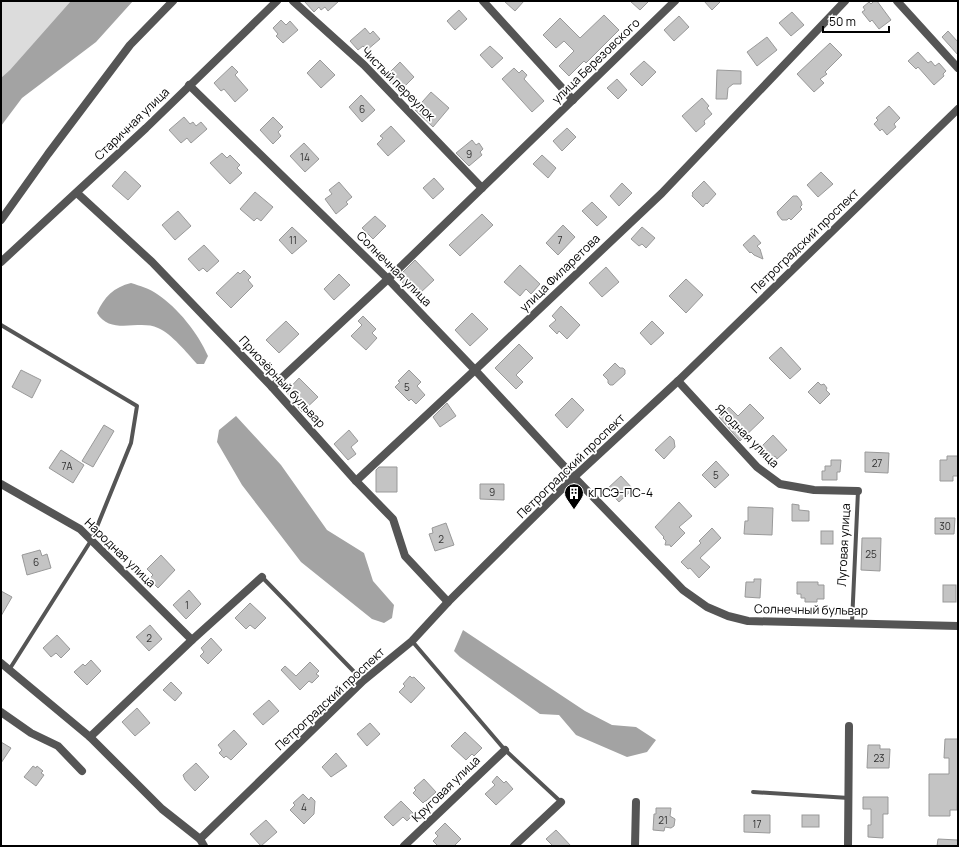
<svg xmlns="http://www.w3.org/2000/svg" width="959" height="847" font-family="Manrope,sans-serif">
<style>
.green{fill:#dcdcdc}
.water{fill:#a3a3a3}
.building{fill:#c4c4c4;stroke:#999}
.lines{fill:none;stroke-linecap:round;stroke-linejoin:round}
.lane{stroke:#555;stroke-width:4}
.street{stroke:#555;stroke-width:8}
.labels{text-anchor:middle;stroke-width:3.5;stroke-linejoin:round;paint-order:stroke}
.number-label{font-size:10px;fill:#313131}
.street-label{font-size:12px;fill:#000;stroke:#fff}
.poi-label{font-size:12px;fill:#000;stroke:#fff;text-anchor:start}
</style>
<rect width="100%" height="100%" fill="#fff"/>
<path class="green" d="M1 1H84L1 85Z"/>
<g class="water">
<path d="M71 1H133L96 42 22 98 1 126V78L10 70Z"/>
<path d="M131 283C140 286 149 288 157 294 178 308 198 333 208 356L204 364H197C187 353 172 334 158 328 139 319 111 336 97 313 104 297 114 287 131 283Z"/>
<path d="M236 416 281 465 327 530 364 553 373 581 394 605 392 618 384 623 372 619 301 562 242 485 217 442 219 430Z"/>
<path d="M463 630 585 711 612 725 636 727 656 740 647 752 627 757 576 735 559 715 540 714 460 657 454 651Z"/>
</g>
<g class="building">
<path d="M304 1H339L328 11 325 7 321 10 319 7 314 12Z"/>
<path d="M504 1H524L515 11Z"/>
<path d="M630 1H649L640 10Z"/>
<path d="M704 1H721L712 10Z"/>
<path d="M874 1H877L891 20 879 29 872 20 870 22 862 12 865 10 863 7 869 2 871 4Z"/>
<path d="M459 10 467 19 455 30 447 21Z"/>
<path d="M792 12 804 25 791 36 779 23Z"/>
<path d="M604 15 619 30 586 63 584 61 569 76 559 66 574 51 564 41 556 48 543 35 560 18 580 38Z"/>
<path d="M679 16 689 27 674 41 664 30Z"/>
<path d="M281 20 286 25 290 21 298 30 283 43 276 36 278 34 273 28Z"/>
<path d="M365 28 370 34 373 31 380 39 367 50 363 46 358 50 350 41Z"/>
<path d="M948 31 958 42V55L942 37Z"/>
<path d="M767 37 777 50 757 66 747 52Z"/>
<path d="M830 43 842 55 825 72 827 74 820 79 824 83 814 92 797 74Z"/>
<path d="M490 46 503 58 492 68 480 55Z"/>
<path d="M918 52 928 63 931 61 935 66 939 63 946 71 943 74 944 76 934 85 918 67 916 69 908 61Z"/>
<path d="M320 60 335 75 321 88 307 73Z"/>
<path d="M644 61 656 72 642 86 630 74Z"/>
<path d="M400 62 414 77 399 92 385 77Z"/>
<path d="M232 66 238 72 235 75 248 90 235 102 224 89 221 91 214 83Z"/>
<path d="M514 68 519 73 522 70 527 75 524 79 544 101 532 112 502 79Z"/>
<path d="M717 70 741 71V84H733L728 88 727 99H716Z"/>
<path d="M617 79 627 90 618 99 607 88Z"/>
<path d="M431 92 449 108 433 127 415 110Z"/>
<path d="M361 95 375 110 362 122 349 107Z"/>
<path d="M702 98 709 106 707 108 712 114 704 121 705 124 696 132 682 116Z"/>
<path d="M889 106 900 118 894 124 896 127 887 135 882 129 880 131 874 124 878 120 876 118Z"/>
<path d="M184 117 190 124 193 122 196 126 201 122 207 129 191 143 187 138 181 143 169 130Z"/>
<path d="M273 117 283 127 278 132 281 136 273 144 260 130Z"/>
<path d="M391 126 405 141 388 156 377 144 383 138 380 136Z"/>
<path d="M567 128 576 137 562 151 553 141Z"/>
<path d="M472 140 476 145 479 143 483 149 480 152 482 155 469 166 456 153Z"/>
<path d="M304 143 319 159 305 172 290 156Z"/>
<path d="M222 153 227 158 230 155 240 165 237 168 242 173 230 184 210 163Z"/>
<path d="M542 155 556 168 548 178 533 164Z"/>
<path d="M125 171 141 186 128 200 112 186Z"/>
<path d="M821 172 833 184 818 197 807 185Z"/>
<path d="M434 178 444 189 433 199 423 188Z"/>
<path d="M704 181 716 194 707 204 706 203 703 207 692 196 693 194 692 193Z"/>
<path d="M339 182 352 197 346 202 348 204 336 214 325 199 332 194 329 190Z"/>
<path d="M622 183 632 193 619 206 610 196Z"/>
<path d="M255 192 273 207 261 221 257 218 254 221 240 209Z"/>
<path d="M793 196H797L801 201 802 205 800 207 802 209 791 220 789 218 787 220H782L778 215 777 212Z"/>
<path d="M592 202 607 217 597 226 582 211Z"/>
<path d="M178 211 191 226 175 240 162 225Z"/>
<path d="M482 214 493 225 460 256 449 245Z"/>
<path d="M375 216 386 226 373 239 362 228Z"/>
<path d="M563 225 575 237 558 255 546 243Z"/>
<path d="M292 227 307 241 292 254 279 240Z"/>
<path d="M642 227 655 238 646 248 642 244 639 246 631 239Z"/>
<path d="M754 235 761 243 757 246 760 249 763 259 754 255 751 252 750 253 743 245Z"/>
<path d="M204 245 219 261 207 272 203 268 199 271 188 259Z"/>
<path d="M415 260 434 280 420 293 416 289 413 293 400 280 405 276 402 273Z"/>
<path d="M520 265 540 284 531 294 526 289 520 296 504 282Z"/>
<path d="M606 267 619 282 602 297 589 283Z"/>
<path d="M244 270 251 277 248 280 253 286 231 308 216 293 238 272 240 274Z"/>
<path d="M339 274 350 285 334 300 324 289Z"/>
<path d="M686 279 703 295 686 313 669 296Z"/>
<path d="M561 306 580 325 567 339 559 331 557 334 549 326 556 320 552 316Z"/>
<path d="M472 313 488 329 470 346 455 330Z"/>
<path d="M363 316 376 329 372 333 377 338 366 350 351 336 362 325 358 321Z"/>
<path d="M286 321 299 334 279 353 266 340Z"/>
<path d="M652 321 664 333 651 345 640 333Z"/>
<path d="M519 344 533 358 516 375 523 382 516 389 495 368Z"/>
<path d="M781 347 801 369 790 379 769 358Z"/>
<path d="M615 363 620 368H623L625 370V374L613 385H610L608 383V380L603 375Z"/>
<path d="M21 370 41 380 32 398 12 387Z"/>
<path d="M409 370 421 382 417 386 425 395 416 404 411 399 409 401 395 387 400 382 398 381Z"/>
<path d="M299 378 318 397 302 412 298 407 299 406 286 392Z"/>
<path d="M818 382 821 385 824 384 827 388 826 390 830 394 820 404 808 392Z"/>
<path d="M572 398 584 410 567 428 555 415Z"/>
<path d="M447 403 456 416 440 427 433 417Z"/>
<path d="M750 404 764 418 740 441 719 417 729 407 738 416Z"/>
<path d="M104 425 114 431 93 467 82 461Z"/>
<path d="M349 430 358 441 351 447 356 454 348 460 334 444Z"/>
<path d="M773 435 787 450 777 459 775 456 771 459 768 456 765 460 757 451Z"/>
<path d="M670 436 674 440 675 447 664 459 655 450Z"/>
<path d="M61 450 84 465 73 483 49 468Z"/>
<path d="M865 452 889 453 888 473 865 472Z"/>
<path d="M947 456H958V476H953V481H940V460H947Z"/>
<path d="M831 460H841L840 472H837V480H822V471H825V466H831Z"/>
<path d="M716 461 729 475 715 488 702 475Z"/>
<path d="M379 467H397V492H376V470Z"/>
<path d="M621 476 633 489 619 502 607 489Z"/>
<path d="M480 484H504V500L480 499Z"/>
<path d="M679 502 692 516 679 527 685 533 671 547 670 545H665L666 541 663 538 664 537 655 527Z"/>
<path d="M792 504 799 505V510L809 511V521H792Z"/>
<path d="M748 507 773 508 772 535 744 534 745 521H748Z"/>
<path d="M935 518H955L954 534H935Z"/>
<path d="M446 523 454 545 435 551 429 534 433 533 432 528Z"/>
<path d="M712 528 721 538 700 558 710 567 699 578 690 568 688 569 681 562 701 543 699 541Z"/>
<rect x="821" y="531" width="12" height="13"/>
<path d="M862 538H881L880 571 861 570Z"/>
<path d="M40 550 42 556 47 554 51 568 27 575 22 555Z"/>
<path d="M161 555 175 570 158 588 149 579 153 575 147 569Z"/>
<path d="M754 579H761L760 598 745 597 746 582H754Z"/>
<path d="M797 582H818V585H824V599H817V602H805V598H801V594H797Z"/>
<rect x="943" y="585" width="13" height="17"/>
<path d="M189 590 201 604 186 619 173 605Z"/>
<path d="M1 591 12 597 1 616Z"/>
<path d="M250 603 266 618 255 629 250 625 246 629 235 618Z"/>
<path d="M150 625 162 639 149 651 136 637Z"/>
<path d="M57 635 70 649 61 658 56 653 51 657 43 648Z"/>
<path d="M211 638 222 650 208 664 200 656 204 652 201 648Z"/>
<path d="M91 660 101 671 87 685 74 672 83 664 85 666Z"/>
<path d="M310 662 319 671 316 674 319 676 312 683 309 681 300 690 281 670 285 666 296 676Z"/>
<path d="M410 676 412 678 414 677 425 688 411 703 399 692 405 686 403 684Z"/>
<path d="M171 682 182 693 175 701 163 690Z"/>
<path d="M269 700 279 711 263 725 253 714Z"/>
<path d="M137 708 150 723 135 736 122 722Z"/>
<path d="M370 723 380 734 367 746 357 734Z"/>
<path d="M234 730 247 744 231 760 226 756 224 758 219 753 222 750 218 745Z"/>
<path d="M465 732 482 748 474 756 472 754 466 760 451 746Z"/>
<path d="M945 739H958L957 810H950V816H929V774H949V758H944Z"/>
<path d="M1 742 11 748 1 763Z"/>
<path d="M868 745H880V749H890L889 768H867Z"/>
<path d="M336 753 347 766 331 777 322 767Z"/>
<path d="M196 763 209 777 195 791 185 780 183 775Z"/>
<path d="M33 766 36 768 37 766 43 771 41 773 44 775 36 786 24 777Z"/>
<path d="M497 776 504 783 506 781 513 789 496 805 485 794 495 785 492 782Z"/>
<path d="M424 779 436 792 426 801H425L423 803 413 793 416 790 414 788Z"/>
<path d="M303 794 309 800 311 797 315 801 314 814 304 824 290 810 295 805 293 803Z"/>
<path d="M863 797H888V814H883V838L868 837V825H871V809H863Z"/>
<path d="M401 801 414 814 407 821 403 817 393 826 384 817Z"/>
<path d="M656 808H671L670 816 675 819 674 826 671 828 665 827 664 831 653 830 654 814H656Z"/>
<path d="M744 815H770V833L744 832Z"/>
<rect x="802" y="815" width="17" height="12"/>
<path d="M266 820 277 832 261 846 250 834Z"/>
<path d="M445 823 461 839 454 846H438L433 841 438 836 435 833Z"/>
<path d="M556 830 571 846H553L546 839Z"/>
<path d="M938 839 958 840V846H937Z"/>
</g>
<g class="lines">
<g class="lane">
<path d="M1 325 137 406 131 443 92 539 9 670"/>
<path d="M262 577 363 681"/>
<path d="M852 623 858 491"/>
<path d="M412 641 505 750 561 802"/>
<path d="M753 792 849 798"/>
</g>
<g class="street">
<path d="M293 1 364 65 482 188"/>
<path d="M483 1 573 100"/>
<path d="M897 1 958 68"/>
<path d="M189 85 388 279 475 370 574 477 683 590 707 607 728 616 748 621 958 626"/>
<path d="M77 193 152 262 272 387 356 481 393 519 405 556 448 602"/>
<path d="M1 220 48 154 130 45 173 1"/>
<path d="M1 262 146 128 277 1"/>
<path d="M678 381 757 467 780 484 814 490 858 491"/>
<path d="M272 387 388 279 675 1"/>
<path d="M356 481 475 370 662 193 845 1"/>
<path d="M1 484 80 529 192 640"/>
<path d="M1 663 90 737 162 809 200 839 204 846"/>
<path d="M1 712 31 733 58 746 82 771"/>
<path d="M90 737 192 640 262 577"/>
<path d="M200 839 363 681 412 641 448 602 574 477 678 381 958 109"/>
<path d="M404 846 505 750"/>
<path d="M514 846 561 802"/>
<path d="M635 846 636 802"/>
<path d="M848 846 849 726"/>
</g>
</g>
<defs>
<symbol id="building-pin" viewBox="-11 -11 22 30"><path d="M0 17L-7.5 6A9.5 9.5 0 1 1 7.5 6Z" fill="#000" stroke="#fff"/><path d="M-4-6H4V6H1V3H-1V6H-4ZM-2.5-4.3h1.7v1.8h-1.7ZM.8-4.3h1.7v1.8H.8ZM-2.5-1h1.7V.8h-1.7ZM.8-1h1.7V.8H.8Z" fill="#fff"/></symbol>
</defs>
<g fill-rule="evenodd">
<use href="#building-pin" x="563" y="482" width="22" height="30"/>
</g>
<g class="labels">
<g class="number-label">
<text x="362" y="113">6</text>
<text x="469" y="158">9</text>
<text x="305" y="161">14</text>
<text x="293" y="244">11</text>
<text x="560" y="244">7</text>
<text x="407" y="391">5</text>
<text x="877" y="467">27</text>
<text x="67" y="470">7А</text>
<text x="716" y="479">5</text>
<text x="492" y="496">9</text>
<text x="945" y="530">30</text>
<text x="441" y="543">2</text>
<text x="871" y="558">25</text>
<text x="36" y="566">6</text>
<text x="187" y="609">1</text>
<text x="149" y="642">2</text>
<text x="879" y="762">23</text>
<text x="304" y="811">4</text>
<text x="663" y="824">21</text>
<text x="757" y="828">17</text>
</g>
<g class="street-label">
<text transform="translate(596 61) rotate(-44)" y="4">улица Березовского</text>
<text transform="translate(398 84) rotate(45)" y="4">Чистый переулок</text>
<text transform="translate(132 124) rotate(-44)" y="4">Старичная улица</text>
<text transform="translate(805 241) rotate(-44)" y="4">Петроградский проспект</text>
<text transform="translate(394 269) rotate(45)" y="4">Солнечная улица</text>
<text transform="translate(560 273) rotate(-44)" y="4">улица Филаретова</text>
<text transform="translate(282 382) rotate(47)" y="4">Приозёрный бульвар</text>
<text transform="translate(747 436) rotate(45)" y="4">Ягодная улица</text>
<text transform="translate(571 466) rotate(-44)" y="4">Петроградский проспект</text>
<text transform="translate(844 545) rotate(-87)" y="4">Луговая улица</text>
<text transform="translate(120 553) rotate(44)" y="4">Народная улица</text>
<text transform="translate(811 610) rotate(1)" y="4">Солнечный бульвар</text>
<text transform="translate(330 699) rotate(-43)" y="4">Петроградский проспект</text>
<text transform="translate(446 789) rotate(-44)" y="4">Круговая улица</text>
</g>
<g class="poi-label">
<text x="588" y="497">кПСЭ-ПС-4</text>
</g>
</g>
<rect width="959" height="847" fill="none" stroke="#000000" stroke-width="4"/>
<path d="M823 26v6h66v-6" fill="none" stroke="#000000" stroke-width="2"/>
<text x="829" y="26" font-size="12" fill="#000000" stroke="#ffffff" stroke-width="3" paint-order="stroke">50 m</text>
</svg>
